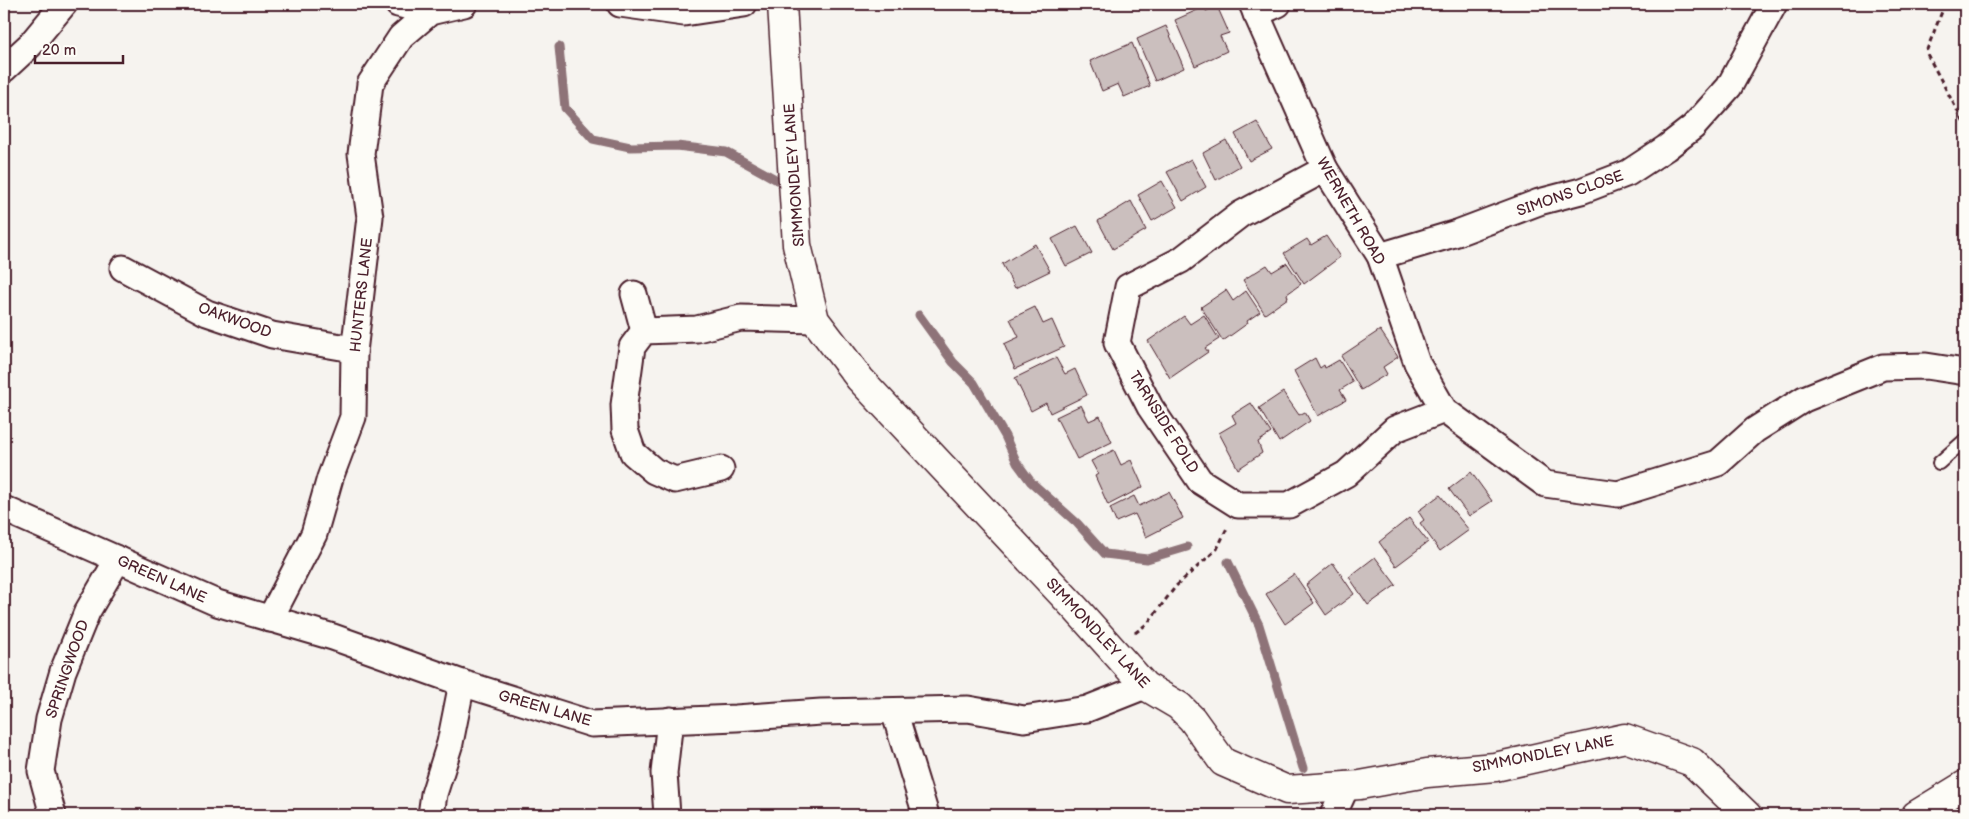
<svg xmlns="http://www.w3.org/2000/svg" width="1969" height="819" font-family="'Balsamiq Sans',sans-serif">
<style>
.lines{fill:none;stroke-linecap:round;stroke-linejoin:round}
.stream{stroke:#8e7378;stroke-width:9}
.building{fill:#cbbfbe;stroke:#4a1f2b}
.lane-casing{stroke:#4a1f2b;stroke-width:16}
.street-casing{stroke:#4a1f2b;stroke-width:29}
.secondary-casing{stroke:#4a1f2b;stroke-width:31}
.path{stroke:#4a1f2b;stroke-width:3;stroke-dasharray:5 4;stroke-linecap:butt}
.lane{stroke:#fdfcf7;stroke-width:12}
.street{stroke:#fdfcf7;stroke-width:25}
.secondary{stroke:#fdfcf7;stroke-width:28}
.labels{text-anchor:middle;stroke-width:4;stroke-linejoin:round;paint-order:stroke}
.street-label{font-size:15px;fill:#4a1f2b;stroke:#fdfcf7}
</style>
<rect width="100%" height="100%" fill="#f6f3ef"/>
<filter id="ink" filterUnits="userSpaceOnUse"><feTurbulence type="fractalNoise" baseFrequency=".02" numOctaves="2"/><feDisplacementMap in="SourceGraphic" scale="10" xChannelSelector="R" yChannelSelector="G"/><feConvolveMatrix kernelMatrix="1 2 1 2 8 2 1 2 1" color-interpolation-filters="sRGB"/></filter>
<g filter="url(#ink)">
<g class="lines">
<g class="stream">
<path d="M559 47 565 108 593 139 630 147 677 146 726 152 777 180"/>
<path d="M919 315 953 362 974 383 1005 436 1017 463 1031 482 1077 523 1105 554 1147 559 1187 547"/>
<path d="M1228 562 1259 625 1303 768"/>
</g>
</g>
<g class="building">
<path d="M1217 6 1229 33 1220 36 1227 51 1195 66 1175 20 1204 7 1206 11Z"/>
<path d="M1166 26 1184 68 1155 81 1137 39Z"/>
<path d="M1132 43 1150 86 1124 97 1118 84 1102 91 1090 61Z"/>
<path d="M1257 122 1272 149 1249 161 1235 134Z"/>
<path d="M1226 140 1240 166 1216 180 1203 153Z"/>
<path d="M1191 159 1206 187 1183 201 1167 172Z"/>
<path d="M1162 181 1177 207 1152 221 1138 195Z"/>
<path d="M1131 201 1146 230 1113 249 1098 221Z"/>
<path d="M1077 226 1092 253 1066 266 1052 239Z"/>
<path d="M1326 236 1340 257 1304 284 1284 253 1307 239 1311 245Z"/>
<path d="M1035 244 1050 271 1015 288 1002 264Z"/>
<path d="M1287 263 1301 284 1287 294 1288 298 1265 314 1243 280 1267 265 1272 272Z"/>
<path d="M1226 290 1233 301 1246 291 1260 312 1247 321 1248 323 1223 341 1201 307Z"/>
<path d="M1035 307 1043 324 1052 320 1064 347 1015 369 1004 344 1019 337 1010 319Z"/>
<path d="M1204 315 1219 339 1205 348 1208 352 1170 378 1148 341 1184 316 1190 324Z"/>
<path d="M1380 330 1398 357 1383 367 1387 374 1361 390 1341 356Z"/>
<path d="M1056 358 1065 374 1075 369 1087 395 1050 413 1046 403 1031 411 1015 378Z"/>
<path d="M1315 358 1320 368 1324 365 1325 368 1339 360 1353 382 1340 390 1346 400 1318 416 1294 371Z"/>
<path d="M1283 392 1299 415 1305 412 1310 421 1279 442 1259 408Z"/>
<path d="M1251 403 1271 433 1258 442 1262 453 1238 469 1219 433 1236 423 1232 415Z"/>
<path d="M1081 405 1089 421 1100 416 1112 442 1077 459 1056 417Z"/>
<path d="M1114 450 1121 465 1131 460 1143 487 1108 505 1095 476 1098 474 1091 461Z"/>
<path d="M1471 472 1492 501 1469 516 1449 489Z"/>
<path d="M1169 492 1183 518 1146 537 1135 514 1116 522 1110 508 1134 496 1139 506Z"/>
<path d="M1440 495 1469 530 1440 551 1420 523 1424 520 1418 511Z"/>
<path d="M1409 518 1428 542 1396 566 1379 542Z"/>
<path d="M1375 557 1396 585 1368 605 1349 577Z"/>
<path d="M1333 563 1354 594 1326 615 1306 585Z"/>
<path d="M1294 574 1314 603 1285 624 1266 594Z"/>
</g>
<g class="lines">
<defs>
<path id="lane" d="M1939 463 1965 440"/>
<g id="street">
<path d="M398 4 430 12"/>
<path d="M620 4 684 13 744 4"/>
<path d="M1252 4 1325 169 1380 256 1417 363 1444 410 1545 484 1618 494 1718 463 1755 430 1804 399 1883 367 1926 366 1965 372"/>
<path d="M1256 14 1278 4"/>
<path d="M4 69 30 45 64 4"/>
<path d="M1325 169 1241 214 1181 260 1128 287 1117 343 1150 407 1200 481 1238 505H1289L1346 474 1395 429 1444 410"/>
<path d="M1380 256 1457 233 1539 202 1581 191 1628 173 1666 148 1693 127 1729 87 1774 4"/>
<path d="M123 268 207 313 272 335 347 348 354 352"/>
<path d="M634 294 644 331"/>
<path d="M721 469 675 480 654 471 633 453 625 430 624 405 632 347 644 331 697 329 741 318 815 320"/>
<path d="M4 509 217 603 333 637 462 683 592 724 736 718 821 712 968 709 1024 719 1087 709 1145 686"/>
<path d="M270 619 314 534 330 478 353 417 354 352 370 217 361 154 370 84 401 37 430 12 464 4"/>
<path d="M894 711 926 815"/>
<path d="M53 815 41 771 49 719 63 671 87 612 118 559"/>
<path d="M431 815 434 794 450 743 462 683"/>
<path d="M667 815 664 773 670 720"/>
<path d="M1333 815 1347 785"/>
</g>
<g id="secondary">
<path d="M782 4 797 245 815 320 860 379 1076 609 1145 686 1179 706 1192 719 1223 762 1287 790 1360 785 1427 773 1495 767 1625 738 1692 762 1747 815"/>
<path d="M1916 815 1965 785"/>
</g>
</defs>
<use href="#lane" class="lane-casing"/>
<use href="#street" class="street-casing"/>
<use href="#secondary" class="secondary-casing"/>
<g class="path">
<path d="M1945 4 1926 52 1965 125"/>
<path d="M1135 633 1148 623 1176 586 1217 549 1227 528"/>
</g>
<use href="#lane" class="lane"/>
<use href="#street" class="street"/>
<use href="#secondary" class="secondary"/>
</g>
</g>
<g class="labels">
<g class="street-label">
<text transform="translate(794 175) rotate(-94)" y="5">SIMMONDLEY LANE</text>
<text transform="translate(1570 193) rotate(-19)" y="5">SIMONS CLOSE</text>
<text transform="translate(1351 211) rotate(60)" y="5">WERNETH ROAD</text>
<text transform="translate(361 295) rotate(-84)" y="5">HUNTERS LANE</text>
<text transform="translate(235 320) rotate(20)" y="5">OAKWOOD</text>
<text transform="translate(1164 422) rotate(58)" y="5">TARNSIDE FOLD</text>
<text transform="translate(162 579) rotate(24)" y="5">GREEN LANE</text>
<text transform="translate(1098 633) rotate(47)" y="5">SIMMONDLEY LANE</text>
<text transform="translate(67 669) rotate(-71)" y="5">SPRINGWOOD</text>
<text transform="translate(545 708) rotate(16)" y="5">GREEN LANE</text>
<text transform="translate(1543 754) rotate(-11)" y="5">SIMMONDLEY LANE</text>
</g>
</g>
<rect width="1969" height="819" fill="none" stroke="#fdfcf7" stroke-width="20"/>
<rect x="10" y="10" width="1949" height="799" fill="none" stroke="#4a1f2b" stroke-width="2" filter="url(#ink)"/>
<path d="M35 55v8h88v-8" fill="none" stroke="#4a1f2b" stroke-width="2.5"/>
<text x="42" y="55" font-size="15" fill="#4a1f2b" stroke="#fdfcf7" stroke-width="4" paint-order="stroke">20 m</text>
</svg>
